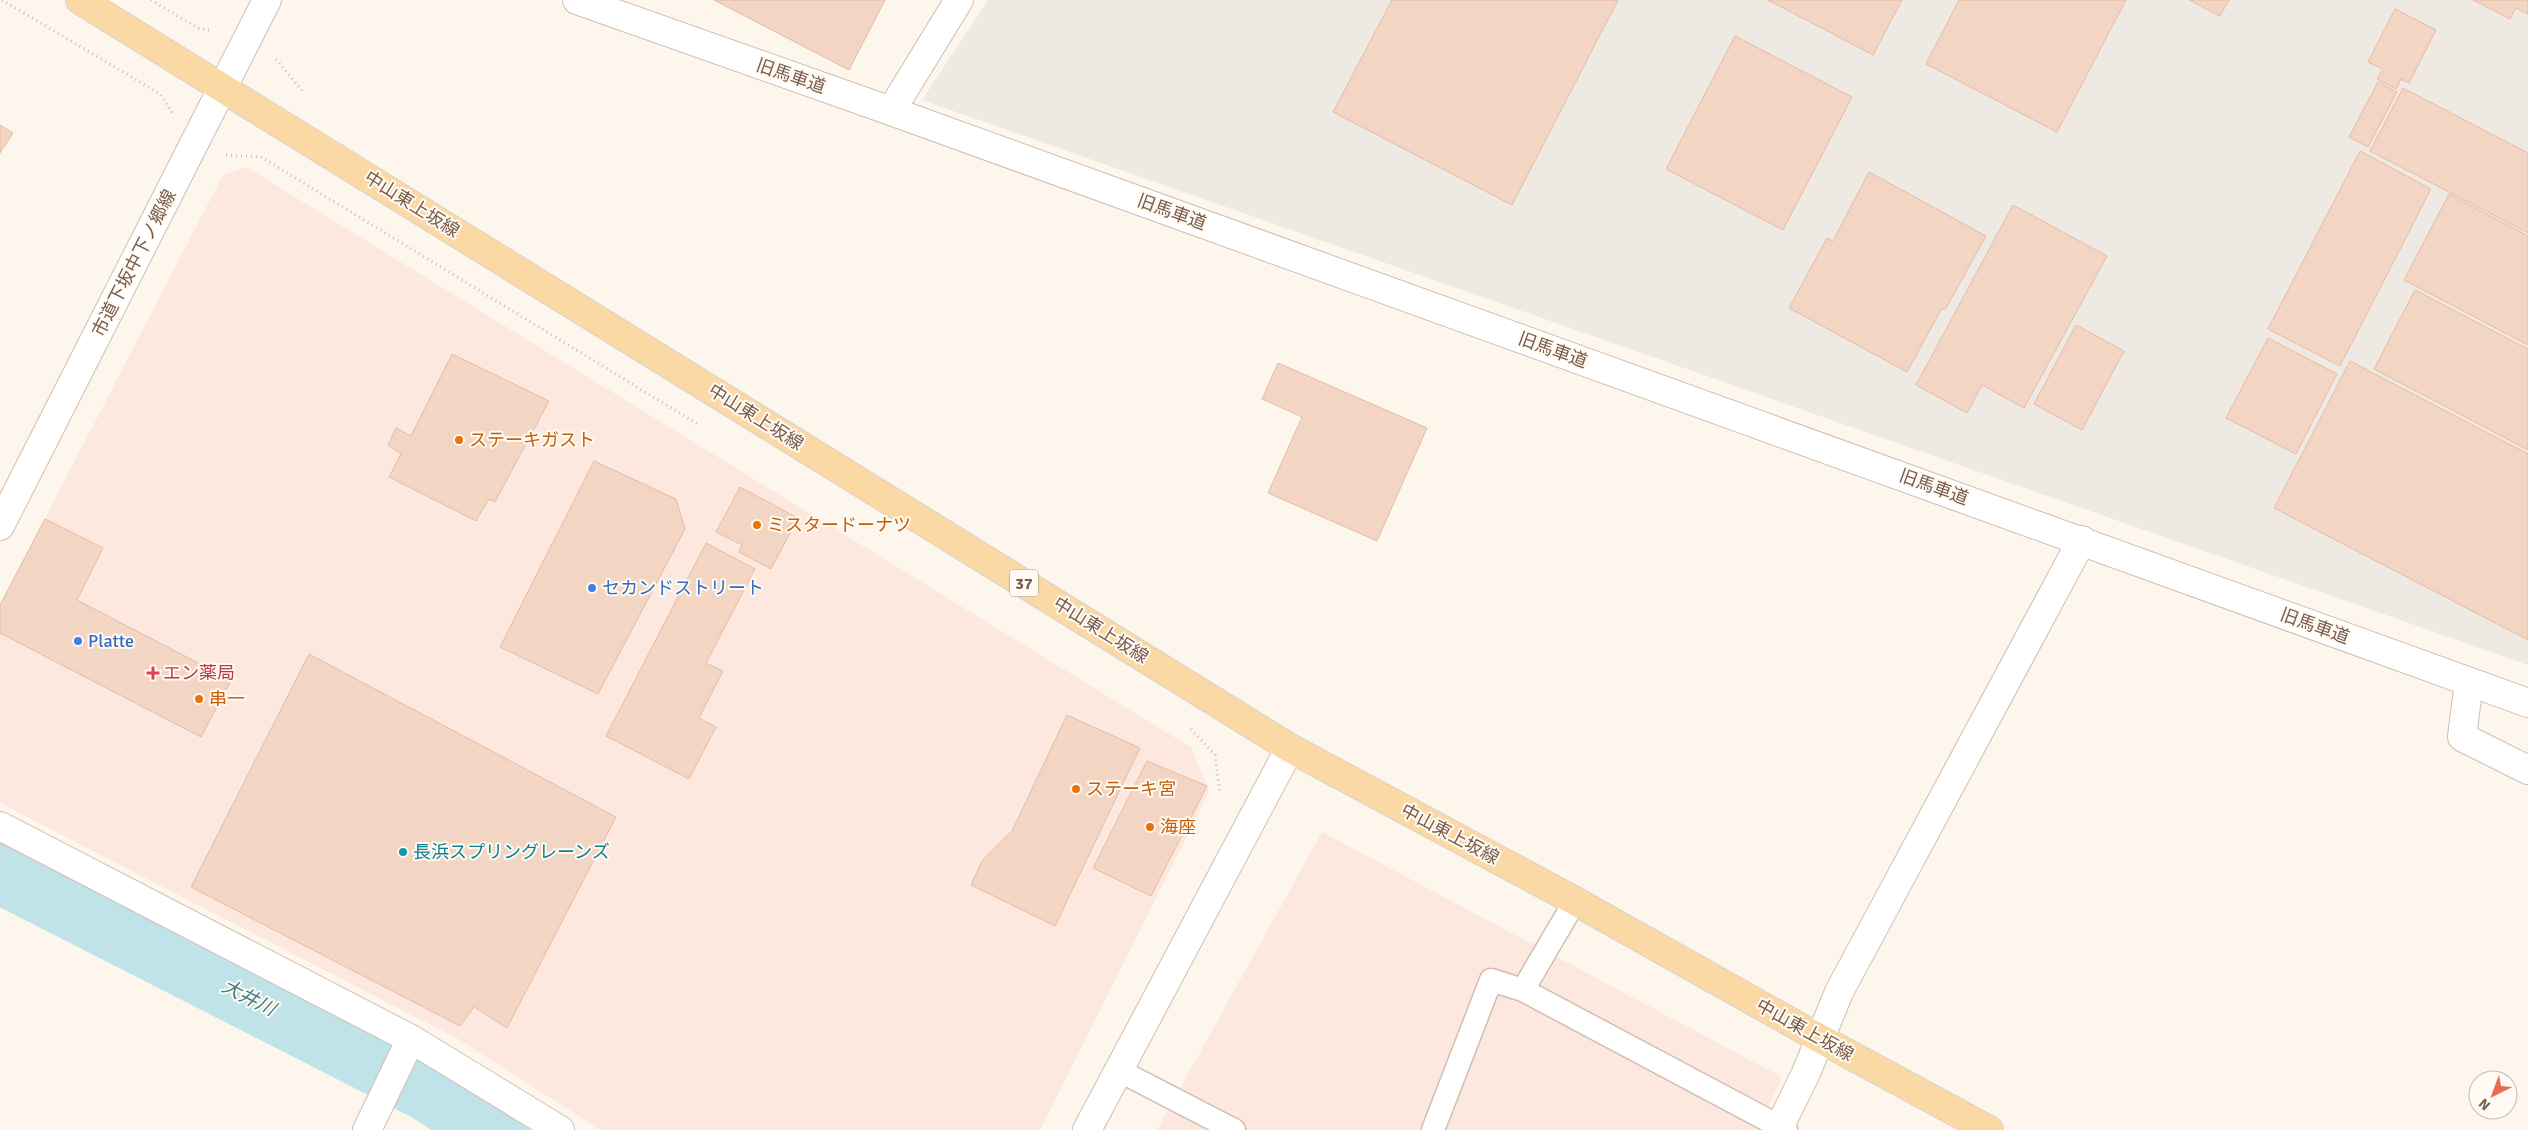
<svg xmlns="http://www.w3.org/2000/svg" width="2528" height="1130" font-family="Signika,'Noto Sans JP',sans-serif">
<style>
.commercial{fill:#fde8e0}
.industrial{fill:#efe9e4}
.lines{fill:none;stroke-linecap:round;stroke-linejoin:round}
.river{stroke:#bfe3e8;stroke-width:68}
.building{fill:#f3d5c3;stroke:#e6bba3}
.service-casing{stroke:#d1beb0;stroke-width:25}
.minor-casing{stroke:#d1beb0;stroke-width:30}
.tertiary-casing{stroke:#d1beb0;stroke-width:30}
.primary-casing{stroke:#dad1cd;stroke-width:30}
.path{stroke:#d9b8a5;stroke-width:3;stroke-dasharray:1 4;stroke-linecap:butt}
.service{stroke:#fff;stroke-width:22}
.minor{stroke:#fff;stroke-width:28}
.tertiary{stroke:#fff;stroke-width:28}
.primary{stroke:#fbd9a5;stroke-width:28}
.food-dot{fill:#e8710a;stroke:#fffaf3;stroke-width:2}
.shop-dot{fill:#3f7fe0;stroke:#fffaf3;stroke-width:2}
.health-dot{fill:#e0444e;stroke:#fffaf3;stroke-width:2}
.culture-dot{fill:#0f9aa8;stroke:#fffaf3;stroke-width:2}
.labels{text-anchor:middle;stroke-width:4;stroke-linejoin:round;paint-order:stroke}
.shield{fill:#fffaf3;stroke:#a28b7f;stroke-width:1}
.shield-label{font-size:16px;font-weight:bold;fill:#7a5c4d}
.street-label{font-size:18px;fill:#7a5c4d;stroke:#fffaf3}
.food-label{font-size:18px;fill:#c56008;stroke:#fffaf3;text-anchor:start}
.shop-label{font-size:18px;fill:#366cbe;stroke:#fffaf3;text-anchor:start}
.health-label{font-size:18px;fill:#be3a42;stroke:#fffaf3;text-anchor:start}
.culture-label{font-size:18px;fill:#0d838f;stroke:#fffaf3;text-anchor:start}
.water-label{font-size:19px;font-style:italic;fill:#437c86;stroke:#fffaf3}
</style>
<rect width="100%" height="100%" fill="#fdf6ec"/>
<g class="commercial">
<path d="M246 167 1192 748 1209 792 1040 1130H600L460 1040 0 803V605L223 175Z"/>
<path d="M1322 832 1782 1077 1757 1130H1157Z"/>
</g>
<path class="industrial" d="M988 0H2528V665L922 100Z"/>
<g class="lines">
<path class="river" d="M0 869 429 1088 495 1130"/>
</g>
<g class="building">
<path d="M714 0H885L849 70Z"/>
<path d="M1392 0H1618L1512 205 1333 112Z"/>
<path d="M1768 0H1902L1873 55Z"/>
<path d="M1959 0H2126L2057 132 1926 64Z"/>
<path d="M2189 0H2229L2220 16Z"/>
<path d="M2473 0H2528V14L2516 8 2510 19Z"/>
<path d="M2395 9 2436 30 2409 83 2401 79 2396 89 2377 79 2383 69 2368 62Z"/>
<path d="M1735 36 1852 97 1783 230 1666 169Z"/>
<path d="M2378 82 2397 92 2368 147 2349 137Z"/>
<path d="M2403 88 2528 153V233L2370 151Z"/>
<path d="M0 125 13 133 0 153Z"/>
<path d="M2360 151 2431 189 2340 366 2268 329Z"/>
<path d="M1869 172 1986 236 1945 310 1942 308 1907 372 1789 308 1827 238 1833 241Z"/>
<path d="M2449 194 2528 236V345L2404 280Z"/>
<path d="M2013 205 2107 256 2024 408 1982 385 1967 413 1916 385Z"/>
<path d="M2415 290 2528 349V450L2374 369Z"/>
<path d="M2076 325 2124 351 2082 430 2034 404Z"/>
<path d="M2268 338 2337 374 2296 454 2226 418Z"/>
<path d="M452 354 549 401 495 502 489 499 476 521 389 477 401 454 388 445 396 428 411 436Z"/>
<path d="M2350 361 2528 454V640L2274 508Z"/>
<path d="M1278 363 1427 428 1377 541 1268 493 1302 417 1262 399Z"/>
<path d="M594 461 676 499 685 529 598 694 500 647Z"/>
<path d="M740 487 798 518 771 569 739 552 742 545 716 532Z"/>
<path d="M45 519 103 548 77 600 231 680 201 737 0 633V605Z"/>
<path d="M706 543 755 569 706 663 723 671 699 718 716 727 689 779 606 736Z"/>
<path d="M309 654 616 817 507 1028 474 1007 460 1026 191 887Z"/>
<path d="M1067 715 1140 748 1055 926 971 885 982 861 1012 831Z"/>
<path d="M1147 761 1207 786 1151 896 1093 868Z"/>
</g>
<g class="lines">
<defs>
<g id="service">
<path d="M1523 990 1575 901"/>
<path d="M1118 1070 1234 1130"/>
<path d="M1433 1130 1491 980 1523 990 1786 1130"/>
</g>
<g id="minor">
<path d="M891 111 959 0"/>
<path d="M2469 682 2462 737 2528 770"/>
<path d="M0 826 411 1039 560 1130"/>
<path d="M367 1130 411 1039"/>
<path d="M1087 1130 1290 748"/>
<path d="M1778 1130 1806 1073 1839 992 2082 540"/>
</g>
<g id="tertiary">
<path d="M577 0 891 111 2528 703"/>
<path d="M0 526 267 0"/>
</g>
<path id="primary" d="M80 0 1290 748 1575 901 1819 1038 1989 1130"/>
</defs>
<use href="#service" class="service-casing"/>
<use href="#minor" class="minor-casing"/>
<use href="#tertiary" class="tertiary-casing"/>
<use href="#primary" class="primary-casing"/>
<g class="path">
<path d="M2 0 160 94 173 114"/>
<path d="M151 0 198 28 212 31"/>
<path d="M276 59 304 93"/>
<path d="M226 155 261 157 699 425"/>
<path d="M1191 729 1215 755 1220 794"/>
</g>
<use href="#service" class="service"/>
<use href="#minor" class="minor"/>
<use href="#tertiary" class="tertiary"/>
<use href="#primary" class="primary"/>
</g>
<g class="food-dot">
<circle cx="459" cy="440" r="5"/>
<circle cx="757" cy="525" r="5"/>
<circle cx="199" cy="699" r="5"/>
<circle cx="1076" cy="789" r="5"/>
<circle cx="1150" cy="827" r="5"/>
</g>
<g class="shop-dot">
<circle cx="592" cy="588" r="5"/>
<circle cx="78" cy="641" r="5"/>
</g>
<path class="health-dot" d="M150.5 665.5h5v5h5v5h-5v5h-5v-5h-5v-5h5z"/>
<circle class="culture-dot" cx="403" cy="852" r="5"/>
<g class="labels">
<rect class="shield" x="1010" y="569.5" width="28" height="27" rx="4"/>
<g class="shield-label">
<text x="1024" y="589">37</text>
</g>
<g class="street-label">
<text transform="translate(791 76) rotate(19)" y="6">旧馬車道</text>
<text transform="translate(412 204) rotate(32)" y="6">中山東上坂線</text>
<text transform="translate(1172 212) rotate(20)" y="6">旧馬車道</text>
<text transform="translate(134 263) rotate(-63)" y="6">市道下坂中下ノ郷線</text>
<text transform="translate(1553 350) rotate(20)" y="6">旧馬車道</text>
<text transform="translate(756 417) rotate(32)" y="6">中山東上坂線</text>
<text transform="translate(1934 487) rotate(20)" y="6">旧馬車道</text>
<text transform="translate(2315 626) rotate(20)" y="6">旧馬車道</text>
<text transform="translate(1101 630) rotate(32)" y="6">中山東上坂線</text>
<text transform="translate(1450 834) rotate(28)" y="6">中山東上坂線</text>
<text transform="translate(1805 1030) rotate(29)" y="6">中山東上坂線</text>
</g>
<g class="food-label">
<text x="469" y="446">ステーキガスト</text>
<text x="767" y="531">ミスタードーナツ</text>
<text x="209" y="705">串一</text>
<text x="1086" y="795">ステーキ宮</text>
<text x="1160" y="833">海座</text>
</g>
<g class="shop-label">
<text x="602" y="594">セカンドストリート</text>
<text x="88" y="647">Platte</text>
</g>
<g class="health-label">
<text x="163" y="679">エン薬局</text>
</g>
<g class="culture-label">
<text x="413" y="858">長浜スプリングレーンズ</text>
</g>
<g class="water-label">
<text transform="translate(249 997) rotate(27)" y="7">大井川</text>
</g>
</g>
<g transform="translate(2493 1095) rotate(222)"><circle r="24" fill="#fffaf3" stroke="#cabbb1"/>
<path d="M0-4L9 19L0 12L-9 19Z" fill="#e76f51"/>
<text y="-8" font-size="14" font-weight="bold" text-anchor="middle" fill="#7a5c4d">N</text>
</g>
</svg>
